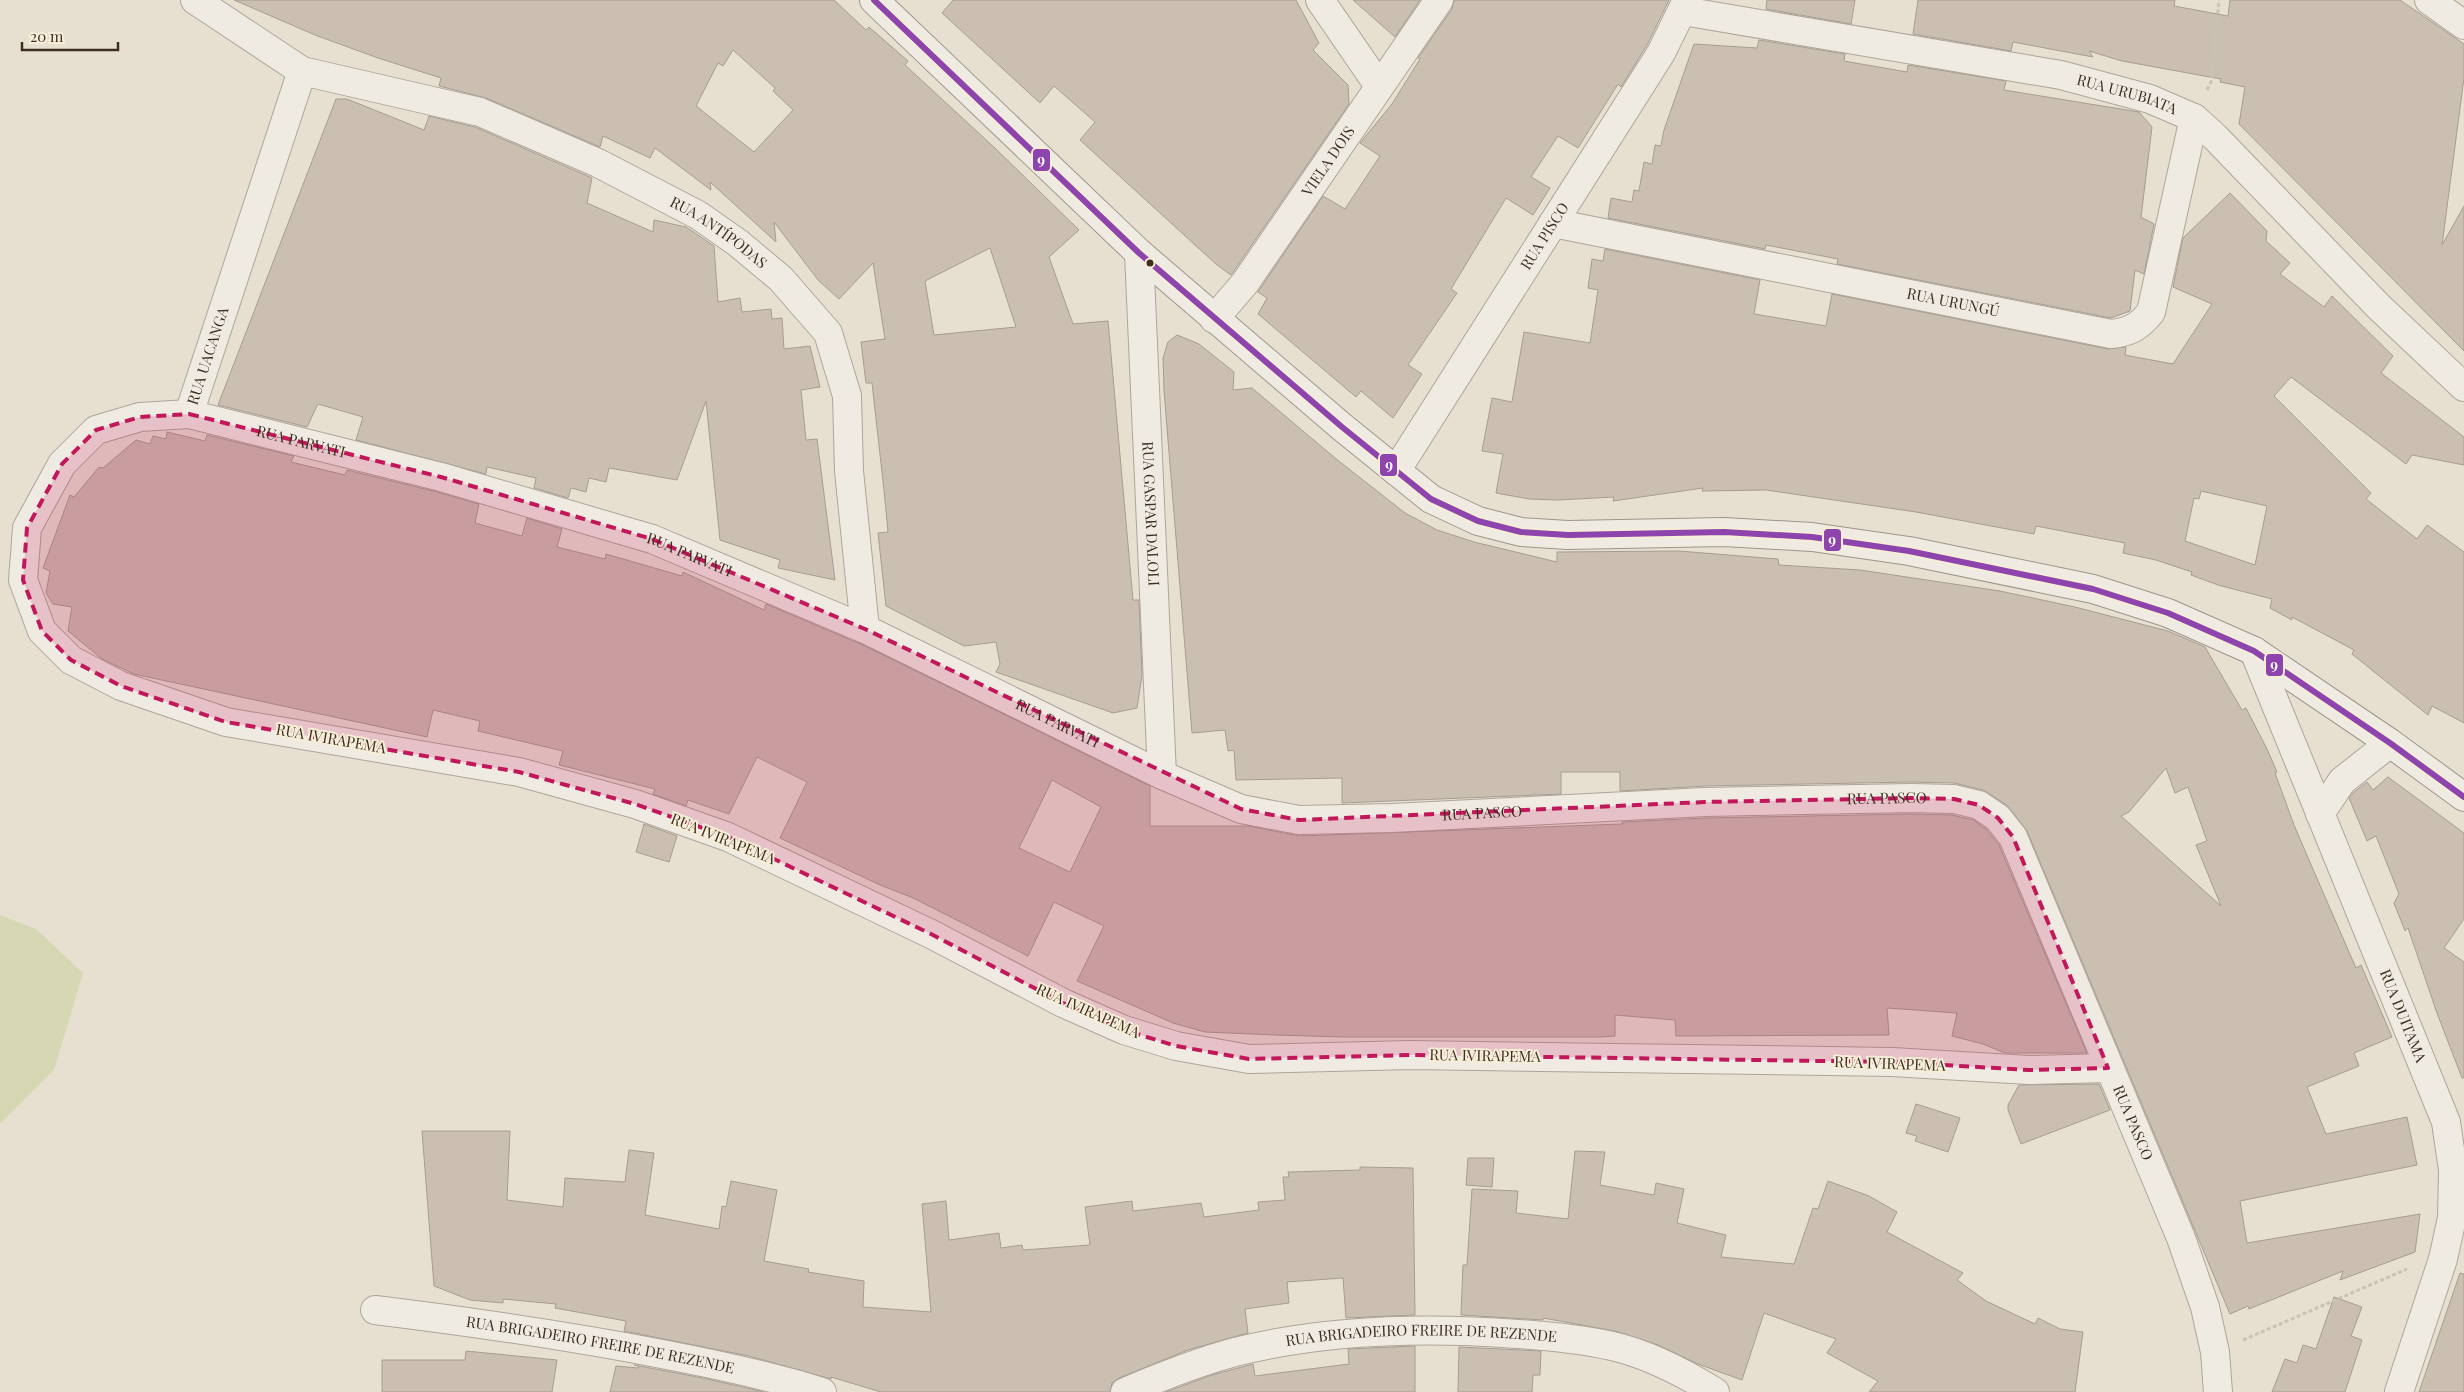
<svg xmlns="http://www.w3.org/2000/svg" width="2464" height="1392" font-family="'Playfair Display',serif">
<style>
.green{fill:#d6d7b3}
.building{fill:#cbbfb2;stroke:#a89c90;fill-rule:evenodd}
.lines{fill:none;stroke-linecap:round;stroke-linejoin:round}
.street-casing{stroke:#ada599;stroke-width:30}
.secondary-casing{stroke:#9c958a;stroke-width:30}
.path{stroke:#c8c2b9;stroke-width:3;stroke-dasharray:4 2.5;stroke-linecap:butt}
.street{stroke:#efebe3;stroke-width:28}
.secondary{stroke:#efebe3;stroke-width:28}
.bus-1-casing{stroke:#f7eed8;stroke-width:10}
.bus-1{stroke:#8e44ad;stroke-width:6}
.marked{fill:#c2185b;fill-opacity:0.2;stroke:#c2185b;stroke-width:4;stroke-dasharray:10 6;stroke-linejoin:round}
.bus-dot{fill:#3d2e20;stroke:#f7eed8;stroke-width:2}
.labels{text-anchor:middle;stroke-width:4;stroke-linejoin:round;paint-order:stroke}
.street-label{font-size:15px;fill:#3d2e20;stroke:#f7eed8}
.line-badge{stroke:#f7eed8;stroke-width:2}
.badge-label{font-size:14px;text-anchor:middle;font-weight:bold;fill:#fff}
</style>
<rect width="100%" height="100%" fill="#e7e0d1"/>
<path class="green" d="M0 915 36 929 83 973 54 1070 0 1124Z"/>
<g class="building">
<path d="M234 0H834L866 30 869 27 908 61 905 65 996 149 1079 230 1049 257 1073 324 1108 321 1133 600H1139L1142 675 1137 708 1113 713 996 672 1000 664 996 642 964 646 886 606 878 533 888 532 884 490 872 383H866L861 342 885 339 873 263 839 299 818 280 774 222 776 242 710 182 711 190 655 148 650 158 603 136 600 147 486 98 439 86 441 78 378 58 315 35ZM733 50 775 88 773 91 793 110 754 152 696 106 718 63 723 66ZM990 248 1016 327 934 335 925 281Z"/>
<path d="M953 0H1296L1319 43 1313 50 1348 85 1349 104 1231 275 1217 265 1080 140 1095 122 1054 86 1040 103 942 13Z"/>
<path d="M1353 0H1420L1395 37Z"/>
<path d="M1454 0H1669L1647 45 1621 87 1618 84 1578 148 1558 136 1531 177 1550 188 1533 215 1506 198 1451 289 1457 293 1408 365 1422 374 1393 418 1361 391 1356 397 1258 314 1267 298 1258 292 1323 196 1345 209 1380 156 1360 143 1392 104 1420 59 1418 58 1452 9Z"/>
<path d="M1767 0H1855L1851 24 1766 9Z"/>
<path d="M1918 0H2175L2174 6 2228 16 2230 0H2400L2464 44V78L2442 245 2464 206V351L2239 124 2245 87 2220 82 2221 79 2122 61 2089 51 2093 57 2013 42 2011 51 1913 34Z"/>
<path d="M1759 40 1845 54 1844 61 1907 72 1908 65 2006 81 2004 90 2139 112 2152 127 2141 217 2154 224 2144 274 2135 270 2130 311 2111 318 1837 264 1838 259 1766 245 1765 249 1608 218 1611 198 1632 202 1634 190 1639 191 1644 162 1652 164 1655 145 1661 146 1664 130 1694 44 1757 48Z"/>
<path d="M336 99H347L424 130 429 116 475 127 592 178 587 203 653 232 654 220 686 227 714 246 718 302 740 298 742 312 771 309 772 319 782 318 784 349 810 346 820 387 801 390 806 440 817 439 835 580 778 568 780 560 720 540 706 401 677 480 609 468 606 482 589 478 586 492 571 488 568 498 534 488 536 478 487 467 486 474 356 440 363 417 318 404 307 427 218 405Z"/>
<path d="M2230 193 2267 231 2266 241 2290 263 2280 274 2324 307 2332 296 2393 356 2381 373 2464 437V465L2412 455 2406 464 2291 377 2274 396 2371 493 2366 499 2417 539 2427 525 2464 552V723L2432 706 2428 715 2352 654 2354 650 2292 617V620L2270 608 2272 599 2218 585 2191 575 2192 572 2156 560 2123 553 2125 543 2036 526 2034 534 1916 512 1766 490 1702 491 1703 488 1613 501 1614 497 1558 500 1529 499 1496 493 1503 454 1482 451 1492 398 1512 402 1524 332 1590 343 1598 290 1588 288 1592 259 1603 261 1605 249 1760 280 1754 314 1826 326 1832 294 2108 349 2126 347 2125 355 2173 364 2212 304 2173 287 2183 238ZM2201 491 2267 506 2255 565 2185 541 2194 498 2199 499Z"/>
<path d="M1177 335 1199 344 1234 372 1233 390 1252 388 1335 458 1405 513 1437 530 1474 542 1557 562V552L1679 551 1778 559 1779 565 1860 570 2000 591 2075 607 2168 631 2205 647 2242 710 2246 708 2267 749 2277 772 2275 773 2294 825 2315 874 2356 968 2361 965 2392 1037 2354 1053 2359 1066 2307 1087 2326 1134 2407 1117 2417 1165 2240 1201 2247 1243 2420 1214 2415 1252 2340 1280 2343 1271 2249 1309 2248 1306 2230 1314 2027 831 2007 805 1983 790 1954 783 1911 782 1705 786 1620 791V772H1561V794L1342 803V778L1236 780 1234 750 1228 751 1225 730 1192 733 1164 391 1163 358 1168 342ZM2166 768 2175 793 2188 787 2207 841 2196 845 2221 906 2121 816 2129 812Z"/>
<path d="M167 432 205 441 207 435 294 456 291 462 345 475 347 470 437 492 479 504 475 523 522 536 527 518 562 529 557 547 605 559 606 554 682 576 683 572 764 610 766 604 865 646 1150 786V826H1249L1299 836 1622 824V822L1706 818 1911 814 1952 815 1973 820 1987 830 1999 845 2087 1053H2005L1983 1044 1952 1036 1957 1013 1887 1008 1889 1035 1676 1036 1675 1020 1615 1015V1036L1600 1037H1342L1275 1035 1205 1032 1173 1023 1077 981 1104 926 1054 902 1028 956 911 897 880 885 780 838 807 782 757 757 729 814 688 800 686 806 653 794 655 789 559 765 563 751 478 731 480 721 433 710 427 737 134 674 102 659 68 631 72 607 53 604 46 593 50 571 43 568 70 495 74 497 99 467 103 468 136 440 150 444 153 436 166 439ZM1052 780 1101 807 1070 872 1019 848Z"/>
<path d="M2388 777 2464 833V919L2444 948 2464 962V1078H2462L2437 1013 2408 928 2405 931 2394 903 2399 894 2376 836 2367 841 2349 798 2354 792 2367 782 2373 790Z"/>
<path d="M644 824 677 836 669 862 636 852Z"/>
<path d="M2099 1084 2110 1110 2021 1144 2008 1110V1105L2019 1085Z"/>
<path d="M1916 1104 1960 1118 1948 1152 1915 1141 1917 1136 1906 1133Z"/>
<path d="M422 1131H510L507 1200 563 1207 565 1178 625 1182 629 1150 654 1153 645 1215 719 1229 722 1206 726 1207 731 1181 777 1190 764 1261 809 1269 808 1272 864 1281 863 1307 931 1312 922 1204 946 1201 949 1240 999 1233 1001 1248 1022 1245 1023 1250 1090 1245 1085 1207 1132 1201 1133 1211 1201 1203 1204 1217 1259 1210 1258 1202 1285 1200 1283 1177H1289L1288 1172 1360 1170V1167L1413 1168 1415 1315 1346 1318 1343 1278 1287 1282 1289 1303 1245 1309 1248 1333 1188 1350 1119 1378 1112 1383 1110 1392H881L831 1377V1379L749 1356 624 1331 626 1321 555 1308 556 1304 503 1299V1303L470 1300 434 1286Z"/>
<path d="M1575 1151 1605 1152 1600 1185 1654 1195 1656 1183 1684 1189 1677 1223 1726 1235 1721 1257 1794 1264 1813 1208 1818 1209 1828 1181 1869 1196 1897 1212 1887 1232 1963 1273 1957 1280 1986 1301 2035 1324 2038 1318 2060 1329 2083 1332 2075 1392H1869L1878 1381 1827 1353 1836 1339 1764 1313 1742 1380 1698 1364 1658 1345 1615 1331 1543 1318V1320L1461 1315 1463 1265H1467L1472 1189 1518 1191 1516 1213 1568 1219Z"/>
<path d="M1468 1158H1494L1492 1187 1466 1185Z"/>
<path d="M2460 1273 2464 1274V1392H2419Z"/>
<path d="M2334 1297 2362 1307 2351 1336 2362 1340 2345 1392H2272L2285 1359 2297 1363 2303 1345 2316 1349Z"/>
<path d="M1415 1346V1392H1166L1212 1375 1253 1364 1255 1376 1349 1364 1348 1349Z"/>
<path d="M1459 1347 1541 1351 1540 1375H1533L1532 1392H1458Z"/>
<path d="M466 1351 557 1360 552 1392H382V1360H465Z"/>
<path d="M634 1365 703 1378 764 1392H610L616 1366 638 1368 639 1366Z"/>
</g>
<g class="lines">
<defs>
<g id="street">
<path id="s1" d="M195 0 302 71 480 112 598 163 698 215 738 243 781 279 828 333 847 396 849 471 865 629"/>
<path d="M1320 0 1379 86"/>
<path d="M2429 0 2464 25"/>
<path id="s2" d="M1683 11 2061 75 2150 99 2194 118 2215 137 2378 306 2464 387"/>
<path id="s3" d="M1553 223 2111 334C2130 332 2139 327 2151 312L2194 118"/>
<path id="s4" d="M1139 253 1162 775"/>
<path id="s5" d="M1214 319 1245 283 1439 0"/>
<path id="s6" d="M189 414 302 71"/>
<path id="s7" d="M1396 471 1661 53 1687 0"/>
<path id="s8" d="M2254 651 2446 1122 2453 1170 2452 1218 2443 1259 2399 1392"/>
<path d="M2320 814 2342 781 2390 743"/>
<path id="s9" d="M2108 1068 2029 1070 1892 1062 1411 1055 1249 1059 1176 1046 1124 1030 1063 1003 931 934 728 837 635 804 519 772 226 722 121 686 71 660 42 631 23 580 27 528 62 464 96 430 140 417 189 414 441 477 652 539 865 629 1162 775 1241 809 1299 820 1392 818 1705 802 1911 798 1954 799 1979 805 1998 818 2013 837 2181 1238 2205 1307 2215 1352 2218 1392"/>
<path id="s10" d="M375 1310C473 1322 570 1336 667 1355 719 1365 771 1376 822 1392"/>
<path id="s11" d="M1125 1392C1160 1377 1198 1362 1235 1352 1327 1329 1424 1327 1518 1334 1549 1336 1581 1339 1612 1346 1648 1354 1684 1373 1715 1392"/>
</g>
<path id="secondary" d="M874 0 1139 253 1342 427 1431 499 1478 521 1521 532 1568 535 1724 532 1812 537 1909 551 2093 589 2168 613 2254 651 2390 743 2464 797"/>
</defs>
<use href="#street" class="street-casing"/>
<use href="#secondary" class="secondary-casing"/>
<g class="path">
<path d="M2207 90 2211 82 2219 0"/>
<path d="M2243 1340 2407 1269"/>
</g>
<use href="#street" class="street"/>
<use href="#secondary" class="secondary"/>
<defs>
<path id="bus-1" d="M874 0 1139 253 1342 427 1431 499 1478 521 1521 532 1568 535 1724 532 1812 537 1909 551 2093 589 2168 613 2254 651 2390 743 2464 797"/>
</defs>
<use href="#bus-1" class="bus-1-casing"/>
<use href="#bus-1" class="bus-1"/>
</g>
<path class="marked" d="M189 414 441 477 652 539 865 629 1241 809 1299 820 1705 802 1911 798 1954 799 1979 805 1998 818 2013 837 2108 1068 2029 1070 1892 1062 1411 1055 1249 1059 1176 1046 1124 1030 1063 1003 931 934 728 837 635 804 519 772 226 722 121 686 71 660 42 631 23 580 27 528 62 464 96 430 140 417Z"/>
<circle class="bus-dot" cx="1150" cy="263" r="4.5"/>
<g class="labels">
<g class="street-label">
<text dy="5" stroke="none"><textPath href="#s2" startOffset="452">RUA URUBIATA</textPath></text>
<text dy="5" stroke="none"><textPath href="#s5" startOffset="195">VIELA DOIS</textPath></text>
<text dy="5" stroke="none"><textPath href="#s1" startOffset="579">RUA ANTÍPODAS</textPath></text>
<text dy="5" stroke="none"><textPath href="#s7" startOffset="278">RUA PISCO</textPath></text>
<text dy="5" stroke="none"><textPath href="#s3" startOffset="408">RUA URUNGÚ</textPath></text>
<text dy="5" stroke="none"><textPath href="#s6" startOffset="61">RUA UACANGA</textPath></text>
<text dy="5" stroke="none"><textPath href="#s9" startOffset="2591">RUA PARVATI</textPath></text>
<text dy="5" stroke="none"><textPath href="#s4" startOffset="261">RUA GASPAR DALOLI</textPath></text>
<text dy="5" stroke="none"><textPath href="#s9" startOffset="2996">RUA PARVATI</textPath></text>
<text dy="5" stroke="none"><textPath href="#s9" startOffset="3401">RUA PARVATI</textPath></text>
<text transform="translate(331 739) rotate(10)" y="5">RUA IVIRAPEMA</text>
<text dy="5" stroke="none"><textPath href="#s9" startOffset="4251">RUA PASCO</textPath></text>
<text dy="5" stroke="none"><textPath href="#s9" startOffset="3846">RUA PASCO</textPath></text>
<text transform="translate(723 839) rotate(22)" y="5">RUA IVIRAPEMA</text>
<text transform="translate(1088 1011) rotate(24)" y="5">RUA IVIRAPEMA</text>
<text dy="5" stroke="none"><textPath href="#s8" startOffset="394">RUA DUITAMA</textPath></text>
<text transform="translate(1485 1056) rotate(1)" y="5">RUA IVIRAPEMA</text>
<text transform="translate(1890 1064) rotate(2)" y="5">RUA IVIRAPEMA</text>
<text dy="5" stroke="none"><textPath href="#s9" startOffset="4701">RUA PASCO</textPath></text>
<text dy="5" stroke="none"><textPath href="#s11" startOffset="305">RUA BRIGADEIRO FREIRE DE REZENDE</textPath></text>
<text dy="5" stroke="none"><textPath href="#s10" startOffset="228">RUA BRIGADEIRO FREIRE DE REZENDE</textPath></text>
</g>
</g>
<g class="line-badge">
<rect x="1032" y="148" width="19" height="24" rx="5" fill="#8e44ad"/>
<rect x="1379" y="453" width="19" height="24" rx="5" fill="#8e44ad"/>
<rect x="1823" y="528" width="19" height="24" rx="5" fill="#8e44ad"/>
<rect x="2265" y="653" width="19" height="24" rx="5" fill="#8e44ad"/>
</g>
<g class="badge-label">
<text x="1041" y="165">9</text>
<text x="1389" y="470">9</text>
<text x="1832" y="545">9</text>
<text x="2274" y="670">9</text>
</g>
<path d="M22 42v8h96v-8" fill="none" stroke="#3d2e20" stroke-width="2.5"/>
<text x="30" y="42" font-size="15" fill="#3d2e20" stroke="#f7eed8" stroke-width="4" paint-order="stroke">20 m</text>
</svg>
